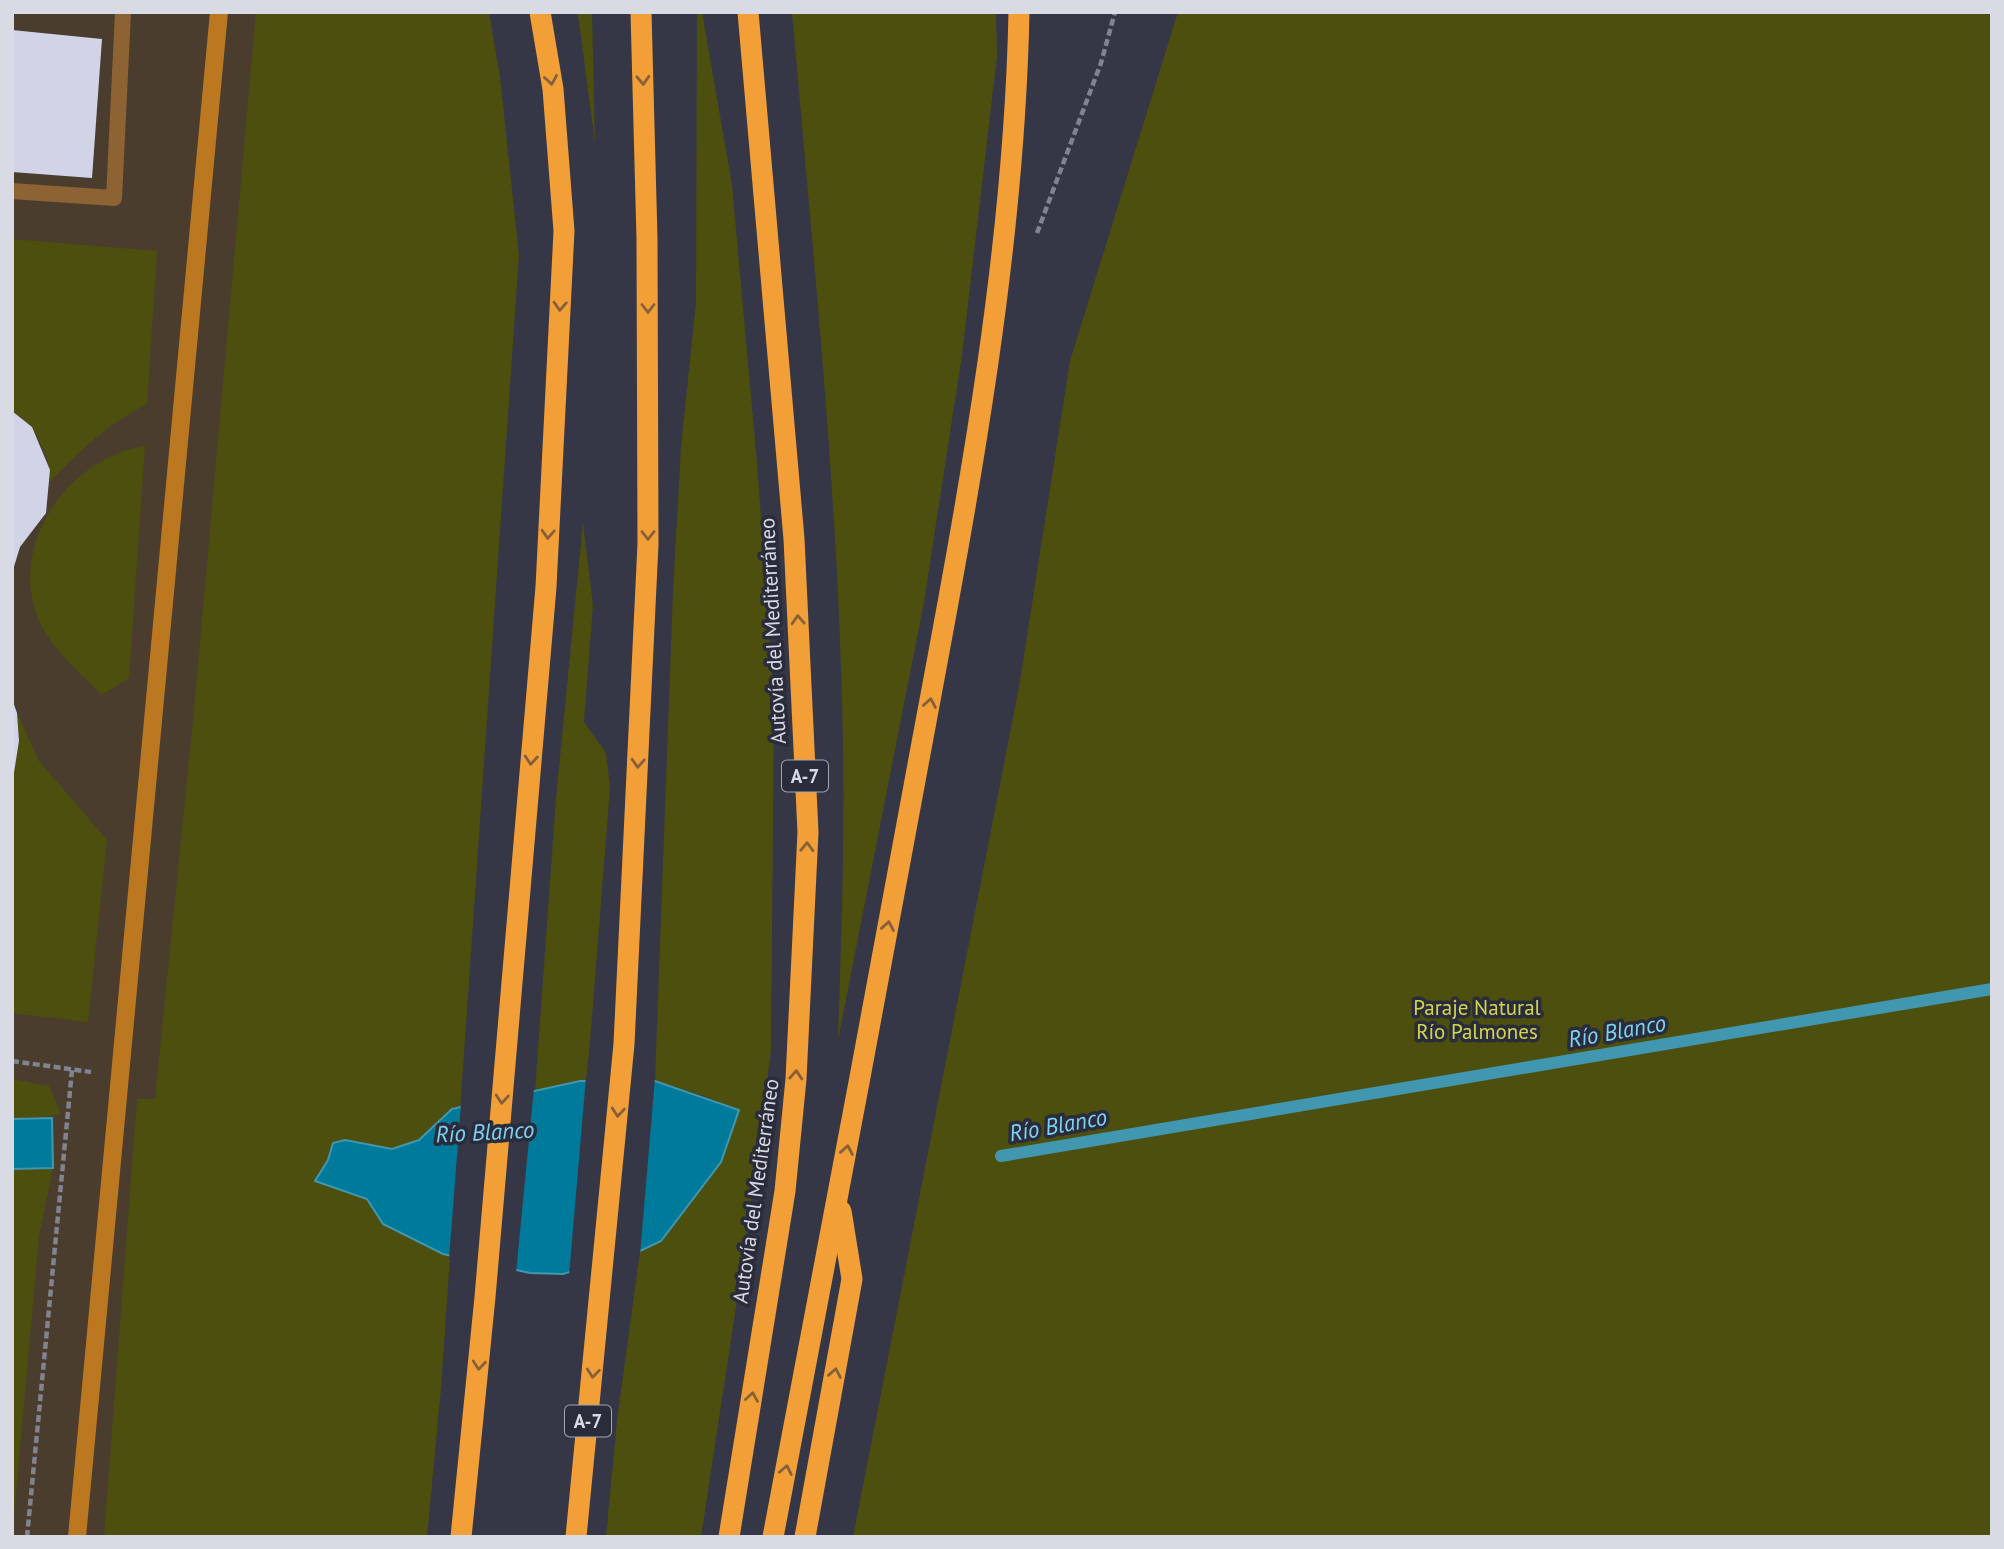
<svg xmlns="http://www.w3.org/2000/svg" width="2004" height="1549" font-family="'PT Sans',sans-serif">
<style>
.industrial{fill:#4a3d2e}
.green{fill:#4d4f0e}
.water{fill:#007a9a;stroke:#4197b0;stroke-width:2}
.pier{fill:#353746}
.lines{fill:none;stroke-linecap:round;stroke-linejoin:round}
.stream{stroke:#4197b0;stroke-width:12}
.building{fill:#d1d4e7}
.path{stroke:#818390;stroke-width:4.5;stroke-dasharray:7 3.5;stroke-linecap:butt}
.lane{stroke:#8d6333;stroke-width:16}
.secondary{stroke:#bc7821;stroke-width:18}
.highway{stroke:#f29f37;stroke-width:21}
.oneway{stroke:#856039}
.labels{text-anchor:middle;stroke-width:7;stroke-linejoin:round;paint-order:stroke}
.shield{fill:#2b2c3b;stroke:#a4a6b1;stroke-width:2}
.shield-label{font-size:19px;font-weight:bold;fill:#d8dae4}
.street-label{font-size:21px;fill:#d8dae4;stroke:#2b2c3b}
.park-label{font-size:21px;fill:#d2d64b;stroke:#2b2c3b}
.water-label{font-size:23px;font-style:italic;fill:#7cd2f2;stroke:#2b2c3b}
</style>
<rect width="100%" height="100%" fill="#353746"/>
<path class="industrial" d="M12 12H484L349 1537H12Z"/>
<g class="green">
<path d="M256 12H489L500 77 519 255 441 1388 427 1537H104L137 1099H155L194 710Z"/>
<path d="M577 12H592L595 143 579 22Z"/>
<path d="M697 12H702L732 185 757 463 774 699 771 1051 743 1261 701 1537H606L617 1421 640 1251 661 1241 701 1186 738 1110 704 1096 655 1081 673 591 681 447 696 302Z"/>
<path d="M792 12H996L997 56 962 355 924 602 838 1040C841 941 845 843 843 744 839 500 813 256 792 12Z"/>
<path d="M1178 12H1992V1537H853L1019 687 1070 361Z"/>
<path d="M12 239 157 251 147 404C108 424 80 450 50 482 50 454 36 426 12 411Z"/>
<path d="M145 446 129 678 102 695C83 675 59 656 45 632 0 556 64 458 145 446Z"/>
<path d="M583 523 593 605 584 722 606 753 610 788 590 1042 586 1081 535 1092 556 798Z"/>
<path d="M17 713 39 761 107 840 88 1022 12 1013V780L19 741Z"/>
<path d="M12 1079 49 1086 61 1115 12 1119Z"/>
<path d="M53 1168 39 1236 12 1537V1169Z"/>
</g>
<g class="water">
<path d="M580 1081H655L739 1110 721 1162 661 1241 640 1251 563 1274 530 1273 443 1254 383 1224 367 1199 315 1181 328 1160 333 1143 345 1140 392 1149 419 1140 452 1109Z"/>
<path d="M52 1118 53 1168 12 1169V1119Z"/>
</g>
<g class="pier">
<path d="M586 1077 655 1078 640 1255 569 1276Z"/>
<path d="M534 1088 516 1273 449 1259 461 1104Z"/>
</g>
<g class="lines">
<path class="stream" d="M1001 1156 1992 989"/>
</g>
<g class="building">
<path d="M12 30 102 39 92 178 12 172Z"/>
<path d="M12 411 32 427 50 470 46 513 20 547 13 570Z"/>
<path d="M12 699 17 713 19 741 13 779Z"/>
</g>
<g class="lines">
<g class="path">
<path d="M1037 233 1101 63 1115 12"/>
<path d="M12 1061 91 1072"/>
<path d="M27 1537 72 1070"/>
</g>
<path class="lane" d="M12 191 114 198 123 12"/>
<path class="secondary" d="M77 1537 219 12"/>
<g class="highway">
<path d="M461 1537 485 1297 546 587 564 231 553 89 540 12"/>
<path d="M576 1537 624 1044 648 544 647 239 641 12"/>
<path d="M729 1537 785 1191 796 1079 808 832 794 539 748 12"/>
<path d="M773 1537C824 1272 873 1008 922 743 967 502 1014 258 1019 12"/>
<path d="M805 1537 852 1279 841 1211"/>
</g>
</g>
<defs><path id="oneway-chevron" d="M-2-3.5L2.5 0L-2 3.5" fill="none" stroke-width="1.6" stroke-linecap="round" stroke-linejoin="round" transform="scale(1.75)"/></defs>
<g class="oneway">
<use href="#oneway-chevron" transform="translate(551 80) rotate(81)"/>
<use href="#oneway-chevron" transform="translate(643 80) rotate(88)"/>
<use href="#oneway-chevron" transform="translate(560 306) rotate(93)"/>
<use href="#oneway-chevron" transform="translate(648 308) rotate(90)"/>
<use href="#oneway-chevron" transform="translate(548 534) rotate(93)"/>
<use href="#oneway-chevron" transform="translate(648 535) rotate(90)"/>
<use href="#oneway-chevron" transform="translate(798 620) rotate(-93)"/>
<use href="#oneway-chevron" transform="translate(930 703) rotate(-80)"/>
<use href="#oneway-chevron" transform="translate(531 760) rotate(95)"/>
<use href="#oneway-chevron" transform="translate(638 763) rotate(93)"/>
<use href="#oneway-chevron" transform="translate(807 847) rotate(-88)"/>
<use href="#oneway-chevron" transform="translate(888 926) rotate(-80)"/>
<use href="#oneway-chevron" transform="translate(796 1075) rotate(-86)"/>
<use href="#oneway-chevron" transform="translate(502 1099) rotate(95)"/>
<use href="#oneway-chevron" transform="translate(618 1112) rotate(95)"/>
<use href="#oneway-chevron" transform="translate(847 1150) rotate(-80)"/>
<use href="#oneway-chevron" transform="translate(479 1365) rotate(96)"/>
<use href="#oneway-chevron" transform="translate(593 1373) rotate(96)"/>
<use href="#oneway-chevron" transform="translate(835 1373) rotate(-80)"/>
<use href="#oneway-chevron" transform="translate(752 1397) rotate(-81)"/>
<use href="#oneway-chevron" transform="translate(786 1470) rotate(-79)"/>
</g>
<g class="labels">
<g class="shield">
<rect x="782" y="760.5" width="46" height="31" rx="5"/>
<rect x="565" y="1405.5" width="46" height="31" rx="5"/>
</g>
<g class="shield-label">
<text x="805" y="783">A-7</text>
<text x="588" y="1428">A-7</text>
</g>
<g class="street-label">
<text transform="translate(773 631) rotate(-93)" y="7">Autovía del Mediterráneo</text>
<text transform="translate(756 1191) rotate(-82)" y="7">Autovía del Mediterráneo</text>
</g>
<g class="park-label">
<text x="1477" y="1015">Paraje Natural<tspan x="1477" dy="24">Río Palmones</tspan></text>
</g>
<g class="water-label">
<text transform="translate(1617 1031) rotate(-10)" y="8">Río Blanco</text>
<text transform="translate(1058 1125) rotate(-10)" y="8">Río Blanco</text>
<text transform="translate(485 1132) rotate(-3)" y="8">Río Blanco</text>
</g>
</g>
<rect width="2004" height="1549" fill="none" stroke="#d8dae4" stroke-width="28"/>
</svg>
